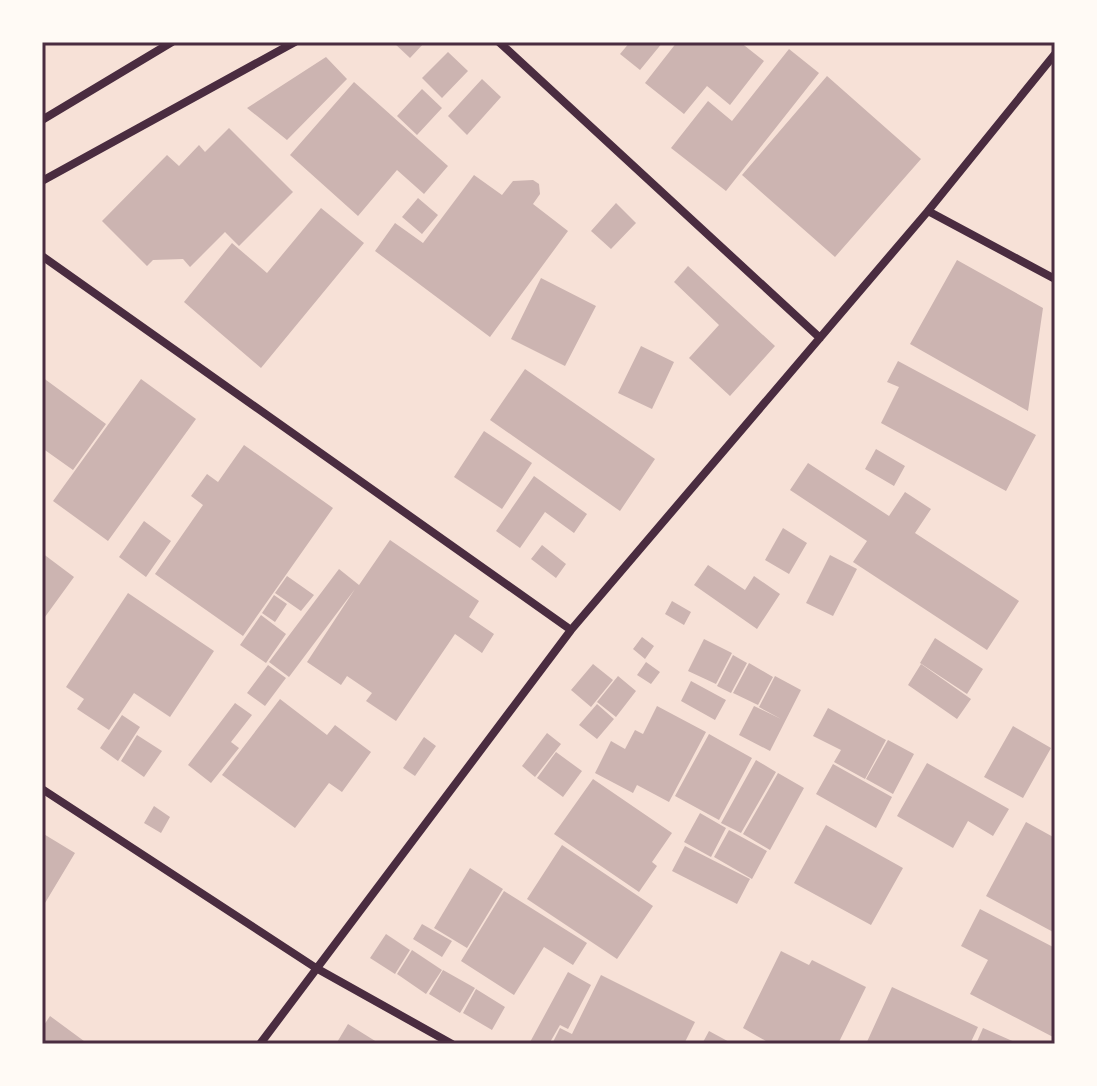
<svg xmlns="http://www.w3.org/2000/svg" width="1097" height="1086" viewBox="0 0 1097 1086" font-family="'Titillium Web',sans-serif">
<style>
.building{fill:#ccb4b1}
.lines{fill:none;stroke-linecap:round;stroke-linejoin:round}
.minor{stroke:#4a2c40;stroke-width:8}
.neatline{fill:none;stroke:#4a2c40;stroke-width:3}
</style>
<rect width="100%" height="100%" fill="#f7e1d7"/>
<!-- building -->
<path class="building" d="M393 42H425L410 58Z
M630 42H663L640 70 620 54Z
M677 42H740L764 61 730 105 707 86 684 114 645 83Z
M789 49 819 73 726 191 671 148 708 101 732 121Z
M448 52 468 71 442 98 422 78Z
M326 57 347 79 287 140 247 108Z
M827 76 921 159 835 257 742 175Z
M482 79 501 97 467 135 448 116Z
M354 82 448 166 424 194 397 170 358 216 290 155Z
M422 89 442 108 417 135 397 116Z
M229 128 293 192 239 246 225 232 190 267 183 259 153 260 147 266 102 221 167 155 179 166 199 145 205 152Z
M474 175 502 195 513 181 533 180 539 184 540 194 533 204 568 231 490 337 375 251 395 223 423 243Z
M418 198 438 215 422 234 402 217Z
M616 203 636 223 611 249 591 231Z
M321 208 364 243 261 368 184 302 232 243 267 273Z
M957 260 1043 308 1028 411 910 344Z
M688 266 775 346 730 396 689 358 719 325 674 282Z
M541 278 596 306 565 366 511 339Z
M641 346 674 362 652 409 618 393Z
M898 361 1036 435 1006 491 881 423 899 387 887 382Z
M525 369 655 459 620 511 490 420Z
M42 377 106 424 73 470 42 448Z
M141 379 196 419 108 541 53 501Z
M484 431 532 463 502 509 454 477Z
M244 445 333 508 243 636 155 574 203 505 191 496 207 474 218 482Z
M876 449 905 466 894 486 865 469Z
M808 463 889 516 905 492 931 509 915 533 1019 601 987 650 853 562 867 541 790 490Z
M534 476 587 514 574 533 545 512 520 548 496 531Z
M144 521 171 541 146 577 119 557Z
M783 528 807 543 789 574 765 560Z
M390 540 479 601 469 617 494 634 482 653 455 634 396 721 366 701 372 693 347 676 341 685 307 662 355 589 289 677 269 662 339 569 359 585Z
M542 545 566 564 556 578 531 559Z
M42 553 74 577 42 621Z
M830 555 857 569 833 616 806 603Z
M708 565 745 590 754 576 780 594 757 629 694 585Z
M287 576 314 595 301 611 275 593Z
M128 593 214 651 170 717 134 693 109 730 77 709 84 699 66 687Z
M274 595 287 604 275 622 262 613Z
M672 601 691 612 684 625 665 614Z
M261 615 286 634 266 663 240 645Z
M642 637 654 646 645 659 633 649Z
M935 638 983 669 967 694 920 663Z
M704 639 732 653 716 684 688 671Z
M733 655 747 663 731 693 717 686Z
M646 662 660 672 651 684 637 675Z
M749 663 773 677 758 705 733 693Z
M593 664 613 680 591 707 571 690Z
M921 664 971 699 957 719 908 685Z
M268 665 286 678 265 706 247 693Z
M618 676 636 691 616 717 597 702Z
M775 676 801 690 770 751 739 735 754 706 781 719 759 707Z
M691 681 726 700 715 720 681 701Z
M280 699 327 735 335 725 371 752 342 792 329 783 295 828 222 775Z
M235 703 252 715 231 742 239 748 211 783 188 765Z
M597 704 614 719 597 739 579 725Z
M657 706 706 732 669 802 637 785 633 793 595 773 611 741 625 749 635 730 643 734Z
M828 708 886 740 865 779 834 762 841 750 813 736Z
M122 715 140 727 118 761 100 748Z
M1013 726 1051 748 1023 798 984 777Z
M547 733 561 744 535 777 522 766Z
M709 734 752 758 719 820 675 796Z
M137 735 162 751 144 777 121 761Z
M424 737 436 746 415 776 403 768Z
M888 740 914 754 893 794 866 779Z
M556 752 582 771 563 797 537 778Z
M756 760 776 772 741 833 721 823Z
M927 763 1009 809 993 836 968 821 953 848 897 816Z
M833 764 892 797 876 828 816 794Z
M778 773 804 788 770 850 743 834Z
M593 779 672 833 652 862 657 866 639 892 554 834Z
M154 806 170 817 161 833 144 823Z
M700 813 726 828 711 857 684 842Z
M1026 822 1055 838V933L986 896Z
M826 825 903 868 871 925 794 883Z
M729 830 767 851 752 879 714 857Z
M42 833 75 853 42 908Z
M562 845 653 906 617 959 527 899Z
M685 846 750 879 737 904 672 871Z
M470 868 503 889 467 948 434 928Z
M504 891 587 943 573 965 544 947 514 995 461 961Z
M980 909 1055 948V1038L970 994 988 960 961 946Z
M422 924 452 941 442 957 413 939Z
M386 934 410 950 395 974 370 958Z
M412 950 442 970 426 994 397 974Z
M781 951 809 965 812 960 866 987 838 1044H771L743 1028Z
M443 970 475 988 460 1013 429 994Z
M568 972 591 985 568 1029 560 1025 549 1044H529Z
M601 975 695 1022 684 1044H552L560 1028 572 1034Z
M892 987 978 1027 970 1044H866Z
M476 989 505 1007 492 1030 463 1013Z
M50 1016 88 1044H42V1028Z
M348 1024 380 1044H336Z
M983 1028 1019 1044H976Z
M709 1031 733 1044H702Z"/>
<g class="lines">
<!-- minor -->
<path class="minor" d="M499 42 820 338
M42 120 172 42
M42 181 295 42
M928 211 1055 279
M42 256 571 630
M42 789 316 968 452 1044
M260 1044 571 630 928 211 1055 54"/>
</g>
<!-- border -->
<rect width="1097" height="1086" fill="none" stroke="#fffaf5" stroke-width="88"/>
<rect x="44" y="44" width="1009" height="998" class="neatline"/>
</svg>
